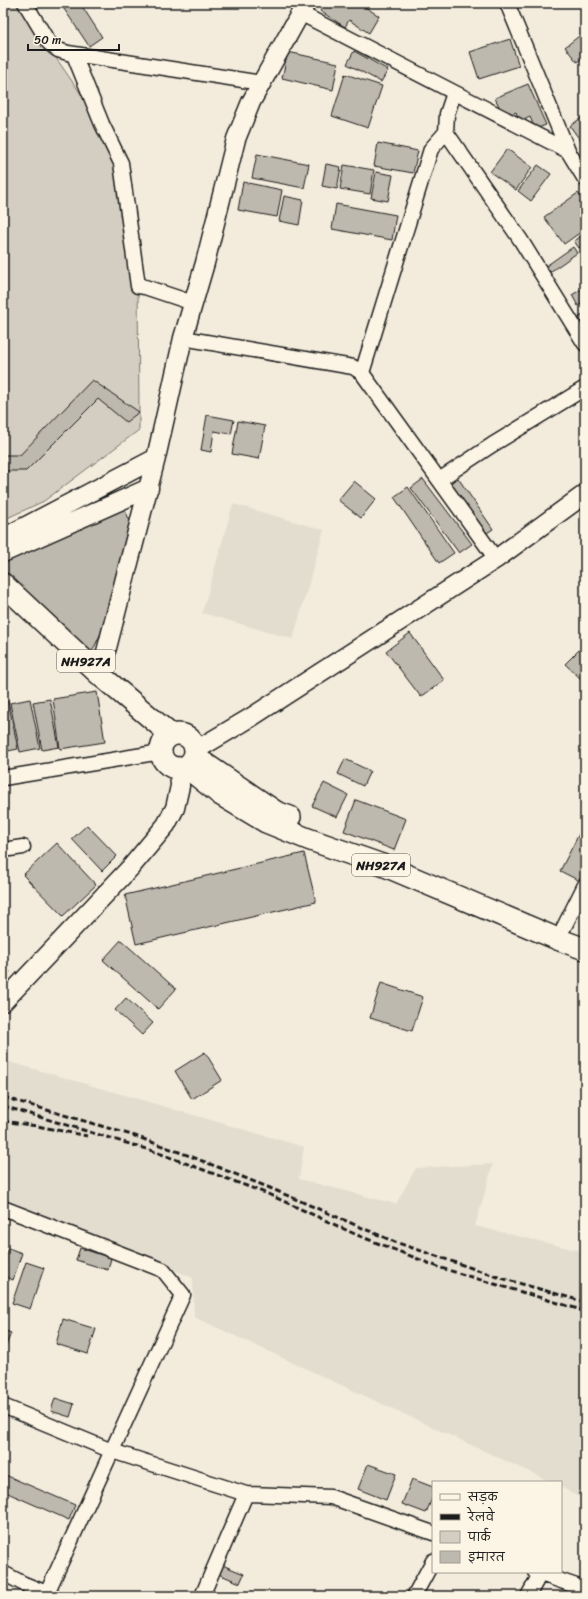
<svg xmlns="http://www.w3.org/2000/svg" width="588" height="1599" viewBox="0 0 588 1599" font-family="Sriracha,'Playpen Sans Deva',sans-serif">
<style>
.built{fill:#e3ddcf}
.green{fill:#d3cec1;stroke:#78756e}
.building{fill:#beb9ae;stroke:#1c1c1c}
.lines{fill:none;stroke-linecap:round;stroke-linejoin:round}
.minor-casing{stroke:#1c1c1c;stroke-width:17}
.major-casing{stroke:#1c1c1c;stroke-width:21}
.highway-casing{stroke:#1c1c1c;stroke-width:24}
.minor{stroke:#fcf5e5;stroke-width:14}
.major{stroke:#fcf5e5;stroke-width:18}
.highway{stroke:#fcf5e5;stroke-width:21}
.rail{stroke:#1c1c1c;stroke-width:3;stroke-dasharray:6 3;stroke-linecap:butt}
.labels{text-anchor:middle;stroke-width:3;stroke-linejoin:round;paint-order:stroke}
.shield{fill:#fcf5e5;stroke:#5f5d58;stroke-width:1}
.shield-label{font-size:13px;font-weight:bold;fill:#1c1c1c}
</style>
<rect width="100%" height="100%" fill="#f3ecdd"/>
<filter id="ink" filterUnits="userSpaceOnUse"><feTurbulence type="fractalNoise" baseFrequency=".025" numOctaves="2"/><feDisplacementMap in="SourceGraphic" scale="8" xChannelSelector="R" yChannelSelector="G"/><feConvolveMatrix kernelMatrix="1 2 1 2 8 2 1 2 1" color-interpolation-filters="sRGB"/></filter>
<g filter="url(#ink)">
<!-- built -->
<path class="built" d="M233 504 324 530 293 639 202 613Z
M3 1060 304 1147 299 1179 396 1204 416 1168 493 1164 475 1226 585 1252V1500L561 1487V1482H551L194 1317 193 1278 3 1198Z"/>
<!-- green -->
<path class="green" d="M3 3H18L110 136 138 286 139 412V430L44 501 3 520Z"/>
<!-- building -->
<path class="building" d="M60 3H80L102 37 89 46Z
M325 3H359L379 16 369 33 349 20 345 27 320 11Z
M583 33 585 35V56L577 62 565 47Z
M510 39 519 66 479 79 470 52Z
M354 51 388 70 381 82 347 64Z
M288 52 338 63 333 90 282 78Z
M345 74 382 86 368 128 332 116Z
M528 84 546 125 535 129 530 117 520 122 516 112 504 117 495 98Z
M585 115V147L570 126Z
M378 143 418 151 413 173 374 166Z
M507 149 532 167 516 190 490 172Z
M257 154 309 164 304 188 252 178Z
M326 164 341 167 337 189 322 186Z
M344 165 374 170 370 194 340 189Z
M538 165 551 174 531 201 518 191Z
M376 172 393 175 388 201 371 198Z
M243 182 282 190 277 217 238 210Z
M578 193 585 203V229L564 244 544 217Z
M284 196 303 200 299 225 279 221Z
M336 204 396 215 392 240 332 229Z
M585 234V243L579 248 574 241Z
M573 247 577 253 550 272 546 266Z
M585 287V301L578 306 572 295Z
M585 313V330L577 319Z
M92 380 139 412 126 422 98 399 26 471H3V455H20Z
M207 415 234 420 231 434 214 431 211 452 201 450Z
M238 421 265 426 259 459 232 454Z
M458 478 493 529 481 537 446 486Z
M423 479 472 544 459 553 411 488Z
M354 481 376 499 361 518 338 500Z
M408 487 454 553 439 563 394 497Z
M124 508 130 521 117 578 101 633 92 652 83 654 4 575 3 566 4 563 12 558Z
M585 533V541L581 535Z
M410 633 444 680 421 697 386 651Z
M583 646 585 648V674L581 679 565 664Z
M97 692 105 742 60 749 53 699Z
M30 699 40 748 20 752 10 703Z
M50 699 59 747 42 750 33 702Z
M8 701 18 749 3 752V702Z
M345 759 370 771 363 786 338 774Z
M324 783 348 795 337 817 312 806Z
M356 800 406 819 394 850 344 831Z
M87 825 117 856 102 871 72 839Z
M582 828 585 829V871L580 881 560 871Z
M57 843 96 885 63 916 23 875Z
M304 853 316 902 136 944 125 895Z
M121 940 176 989 158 1009 103 960Z
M3 965 10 972 3 979Z
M381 983 423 997 412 1031 370 1018Z
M126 998 153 1023 142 1035 115 1010Z
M205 1052 222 1080 192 1099 175 1071Z
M8 1248 22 1253 13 1280 3 1276V1262Z
M80 1248 111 1258 108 1270 76 1260Z
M26 1262 44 1268 30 1309 12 1303Z
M63 1319 96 1329 88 1354 56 1344Z
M3 1330 11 1333 3 1353Z
M55 1398 74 1404 70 1417 51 1411Z
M368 1464 396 1474 386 1500 358 1489Z
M3 1474 75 1505 69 1520 3 1491Z
M412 1479 433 1487V1496L426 1513 402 1504Z
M220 1564 244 1574 240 1583 216 1573Z"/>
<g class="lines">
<!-- minor casing -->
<g class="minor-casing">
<path id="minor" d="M25 3 49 43 58 50 68 53 262 83
M507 3 568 151
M300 13 568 151 585 179
M74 55 102 124 121 163 138 286 145 287 193 303
M454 93 447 114 446 132 520 239 585 344
M183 338 353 367 362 373 496 559
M362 373 431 149 446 132
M439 480 492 445 585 388
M3 778 161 752
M3 850 23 847
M564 927 585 885
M3 1208 163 1270 183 1295 47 1593
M3 1406 112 1451 246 1494
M535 1572 585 1589
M3 1573 24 1584 54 1596
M202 1596 246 1494 331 1497 433 1533
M414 1596 433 1561
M528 1596 540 1574"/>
</g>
<!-- major casing -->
<g class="major-casing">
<path id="major" d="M3 538 156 458
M3 553 149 488
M100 675 156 458 183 338 205 263 236 139 251 102 306 3
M196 750 250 718 496 559 585 494
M3 1002 131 867 166 825 175 808 180 786 179 768"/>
</g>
<!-- highway casing -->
<g class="highway-casing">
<path id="highway" d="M3 584 100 675 171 735
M161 751a17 17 0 1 1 34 0a17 17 0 1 1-34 0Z
M195 757 276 812 290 817
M186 767 221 795 266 822 308 839 385 866 560 940 585 949"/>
</g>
<!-- minor -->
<use href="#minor" class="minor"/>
<!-- major -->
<use href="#major" class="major"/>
<!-- highway -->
<use href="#highway" class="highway"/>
<!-- rail -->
<path class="rail" d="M3 1097 135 1136 190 1156 270 1188 395 1242 501 1278 585 1302
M3 1106 153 1151 268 1194 357 1235 441 1268 585 1311
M3 1121 37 1126 87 1136"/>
</g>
</g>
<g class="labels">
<!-- shield labels -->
<g class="shield">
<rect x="57" y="650" width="58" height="22" rx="3"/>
<rect x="352" y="854" width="58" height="22" rx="3"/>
</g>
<g class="shield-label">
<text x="86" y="666">NH927A</text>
<text x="381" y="870">NH927A</text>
</g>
</g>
<!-- margin -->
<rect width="588" height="1599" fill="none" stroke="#fcf5e5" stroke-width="16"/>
<rect x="8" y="8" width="572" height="1583" fill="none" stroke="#1c1c1c" stroke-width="1.5" filter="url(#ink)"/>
<!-- legend -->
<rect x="432" y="1481" width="130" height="92" fill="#fcf5e5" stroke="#a29e95"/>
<rect x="440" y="1494" width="20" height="6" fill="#fcf5e5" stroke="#a29e95"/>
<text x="468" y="1501" font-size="12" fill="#1c1c1c">सड़क</text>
<rect x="440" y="1514" width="20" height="6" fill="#1c1c1c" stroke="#a29e95"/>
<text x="468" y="1521" font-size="12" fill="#1c1c1c">रेलवे</text>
<rect x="440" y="1531" width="20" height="12" fill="#d3cec1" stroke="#a29e95"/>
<text x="468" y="1541" font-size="12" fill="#1c1c1c">पार्क</text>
<rect x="440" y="1551" width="20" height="12" fill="#beb9ae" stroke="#a29e95"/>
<text x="468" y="1561" font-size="12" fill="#1c1c1c">इमारत</text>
<!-- scale -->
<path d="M28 44v6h91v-6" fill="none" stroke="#1c1c1c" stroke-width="2"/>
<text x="34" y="44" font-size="12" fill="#1c1c1c" stroke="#fcf5e5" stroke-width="3" paint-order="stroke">50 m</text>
</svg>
